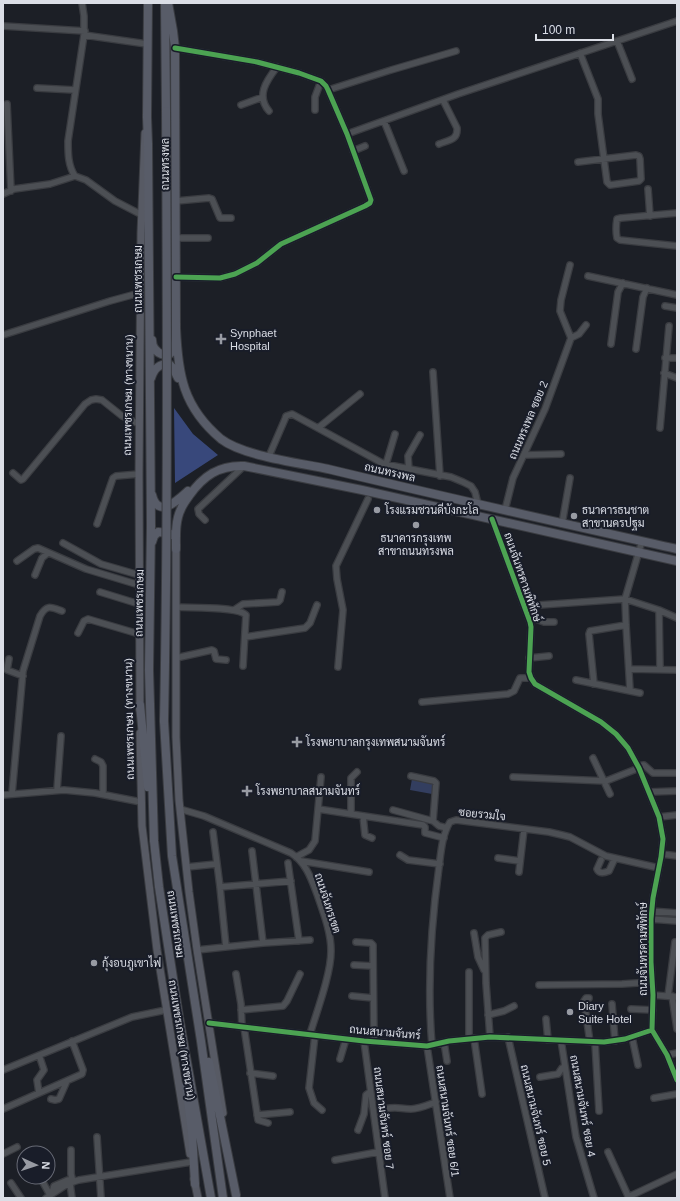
<svg xmlns="http://www.w3.org/2000/svg" width="680" height="1201" viewBox="0 0 680 1201" font-family="Helvetica,Sarabun,sans-serif">
<style>
.green{fill:#333e5f}
.water{fill:#38487b}
.lines{fill:none;stroke-linecap:round;stroke-linejoin:round}
.minor-casing{stroke:#3a3c41;stroke-width:8}
.major-casing{stroke:#3a3c41;stroke-width:9}
.highway-casing{stroke:#3a3c41;stroke-width:10}
.minor{stroke:#4c4f54;stroke-width:5.5}
.major{stroke:#575a64;stroke-width:7}
.highway{stroke:#585c68;stroke-width:8}
.highway-bridge-casing{stroke:#3a3c41;stroke-width:10;stroke-linecap:butt}
.highway-bridge{stroke:#585c68;stroke-width:8}
.cycleway-casing{stroke:#191d29;stroke-width:8}
.cycleway{stroke:#4ca352;stroke-width:5}
.poi-dot{fill:#989ba3;stroke:#191d29;stroke-width:1.5}
.labels{text-anchor:middle;stroke-width:4;stroke-linejoin:round;paint-order:stroke}
.street-label{font-size:11px;fill:#dbdee6;stroke:#191d29}
.poi-label{font-size:11px;fill:#dbdee6;stroke:#191d29;text-anchor:start}
</style>
<rect width="100%" height="100%" fill="#1c1f26"/>
<!-- green -->
<path class="green" d="M412 779 434 784 432 794 410 790Z"/>
<!-- water -->
<path class="water" d="M174 408 193 434 218 455 175 483Z"/>
<g class="lines">
<!-- minor casing -->
<g class="minor-casing">
<path id="minor" d="M3 26 85 31
M84 35 147 44
M617 41 632 79
M175 48 257 62 299 73 321 81 326 86 328 90 347 134 371 200 370 203 365 206 281 244 257 263 235 274 220 278 176 277
M37 88 75 90
M328 90 391 70 456 51
M7 104 11 191
M241 105 263 97
M315 110V97L321 81
M269 111C256 96 266 81 277 67
M384 121 404 171
M347 134 458 94 677 21
M439 144C449 140 458 140 457 128L443 100
M353 151 365 146
M578 162 636 155 639 156 640 159 641 179 639 181 610 185 607 182 598 114V99L580 53
M75 176C68 166 68 153 68 141L84 35V16L82 3
M648 189 650 216
M3 194 14 189 50 184 75 176 86 180 115 201 142 215
M176 201 209 198 212 199 220 218H231
M677 213 621 218 617 219C616 225 616 233 617 238L620 240 677 246
M176 238H208
M570 265 561 300 560 311 571 338 579 334 586 325
M588 276 677 295
M665 306 677 308
M3 335 110 301 132 295 140 294
M611 344 618 292 623 283
M636 349 643 297 647 288
M665 358H677
M433 372 440 476
M664 373 677 378
M318 428 360 394
M660 428 669 326
M524 455 561 454
M269 456 285 419 286 416 292 414 384 464 451 477 463 482 471 486 475 492 478 504
M386 464 395 434
M409 470 408 456 420 435
M13 473 21 480 23 479 85 404 91 400 96 399 102 400 122 416 139 424
M505 510 513 478 545 409 571 338
M492 519 530 622 531 627 529 672 531 678 535 684 601 722 616 734 628 748 639 768 659 817 663 839 661 857 653 898 651 919V962L653 995 652 1030 667 1055 677 1080
M205 520 199 514 198 509 244 466
M97 524 113 478 116 476 139 474
M562 524 570 478
M63 543 101 564 139 575
M17 561 34 549 38 548 86 569 139 585
M35 575 42 558 48 553
M100 592 139 604
M525 606 625 599 659 610 677 618
M176 607C190 608 238 606 246 615L243 666
M234 610 243 604 278 602 280 600 282 592
M659 610 660 669
M528 616 544 622H554
M78 633 84 621 88 619 139 634
M245 637 305 628 310 623 317 605
M176 658 212 650 214 651 216 659 226 660
M529 658 549 656
M9 659 7 670 23 676
M338 667 343 610 337 579 336 566 368 499
M629 669 677 670
M576 680 640 693
M594 684 589 634 590 631 626 625
M630 690 626 625 625 599 642 541
M422 702 508 694 514 691 520 678H531
M593 758 610 794
M95 759 101 762 103 766V794
M637 766 644 765 653 773H677
M411 776 434 781 436 783 433 821
M513 777 606 781 639 768
M57 790 61 736
M649 792 677 791
M12 794 23 671 40 616C47 604 51 607 62 611
M3 795 64 790 95 793 141 802
M180 809 204 816 291 853C306 863 311 878 317 894 323 912 331 931 331 951 331 974 317 1011 310 1034
M318 809 423 825 425 827V833L444 838
M393 810 433 821 439 826 447 828
M351 814V778L357 772
M363 816 365 835 372 838
M659 817 677 815
M213 832 220 887
M252 851 263 943
M662 854 677 856
M400 855 408 860 440 864
M296 857 309 850 315 841 321 777
M498 858 520 861
M601 860 597 869C599 874 604 873 609 871L615 858
M301 861 369 872
M288 863 299 941
M187 867 216 864
M519 872 524 829
M651 911 677 913
M651 919 677 921
M474 933 478 957 484 970
M356 942 371 943 373 945V948L374 1041
M226 947 220 887 291 881
M197 950 263 943 310 940
M354 965 373 966
M469 972V1038
M236 974 241 1004 242 1027
M539 985 622 984 652 982
M653 995 677 997
M352 996 373 998
M668 996 675 942
M672 996 677 1029
M589 998H586L584 1001 590 1042
M612 1004 615 1041
M631 1009 653 1010
M241 1010 283 1006 287 1001 300 974
M488 1015 504 1011 514 1006
M546 1019 548 1040
M209 1023 364 1041 427 1046 449 1041 490 1037 604 1042 625 1039 652 1030
M244 1027 258 1120 268 1123
M315 1035 309 1088 314 1103 322 1110
M490 1037 486 983 485 938 488 935 501 932
M508 1037 545 1198
M632 1037 638 1065
M474 1038 482 1094
M561 1040 576 1137 594 1198
M364 1041 385 1198
M444 1042 447 1061
M595 1042 599 1111
M432 1045C427 986 431 925 439 867 441 852 442 835 450 822L456 820 549 832 562 835 570 837 606 856 659 868
M427 1046 450 1198
M667 1055 677 1053
M340 1059 346 1039
M3 1070 132 1017 166 1010
M250 1073 273 1076
M540 1077 558 1074 562 1068 565 1067
M39 1093 37 1080 44 1070 39 1055
M654 1098 677 1094
M51 1099 55 1100 59 1099 67 1081
M3 1109 82 1074 83 1070 72 1041
M385 1109C397 1106 400 1109 411 1109 419 1109 428 1105 436 1102
M257 1115 290 1112
M358 1130 364 1114 366 1095 370 1092
M97 1137 101 1198
M71 1150V1174L73 1182
M608 1152 629 1198
M3 1154 17 1147
M335 1160 378 1152
M40 1177 50 1195
M11 1183 21 1198
M52 1193 54 1186 68 1180 70 1183 72 1198
M628 1197 677 1174
M46 1198 69 1183 79 1180 191 1162"/>
</g>
<!-- major casing -->
<g class="major-casing">
<path id="major" d="M176 549V737L179 800 189 892 197 950 223 1113
M140 710 139 474 141 233 145 133
M140 733 142 826 157 950 190 1154
M194 1179 198 1198"/>
</g>
<!-- highway casing -->
<g class="highway-casing">
<path id="highway" d="M148 3 147 117 148 144 151 525 149 670 154 841 159 887 179 1017 211 1198
M165 4 166 111
M176 328C178 375 183 407 221 439 243 456 300 463 328 469 444 497 561 523 677 549
M152 340C152 343 153 347 155 349 159 355 169 358 173 350 176 345 176 335 176 328L175 48 173 31 168 3
M151 378C154 368 159 364 169 364L173 368 178 378
M152 495C158 519 177 501 188 491
M152 542 154 536 158 532 169 533 171 535
M176 549C176 536 175 521 181 509 183 504 186 500 189 496 203 476 219 465 244 466L362 490 677 561
M140 705 148 787
M164 721 172 856 201 1041 223 1198
M209 1062 236 1195
M186 1085 192 1133 195 1184"/>
</g>
<!-- minor -->
<use href="#minor" class="minor"/>
<!-- major -->
<use href="#major" class="major"/>
<!-- highway -->
<use href="#highway" class="highway"/>
<!-- highway-bridge casing -->
<g class="highway-bridge-casing">
<path id="highway-bridge" d="M164 721C168 518 167 315 166 111"/>
</g>
<!-- highway-bridge -->
<use href="#highway-bridge" class="highway-bridge"/>
<!-- cycleway casing -->
<g class="cycleway-casing">
<path id="cycleway" d="M175 48 257 62 299 73 321 81 326 86 328 90 347 134 371 200 370 203 365 206 281 244 257 263 235 274 220 278 176 277
M492 519 530 622 531 627 529 672 531 678 535 684 601 722 616 734 628 748 639 768 659 817 663 839 661 857 653 898 651 919V962L653 995 652 1030 667 1055 677 1080
M209 1023 364 1041 427 1046 449 1041 490 1037 604 1042 625 1039 652 1030"/>
</g>
<!-- cycleway -->
<use href="#cycleway" class="cycleway"/>
</g>
<!-- markers -->
<g class="poi-dot">
<path d="M219 333h4v4h4v4h-4v4h-4v-4h-4v-4h4z"/>
<circle cx="377" cy="510" r="4"/>
<circle cx="574" cy="516" r="4"/>
<circle cx="416" cy="525" r="4"/>
<path d="M295 736h4v4h4v4h-4v4h-4v-4h-4v-4h4z"/>
<path d="M245 785h4v4h4v4h-4v4h-4v-4h-4v-4h4z"/>
<circle cx="94" cy="963" r="4"/>
<circle cx="570" cy="1012" r="4"/>
</g>
<g class="labels">
<!-- street labels -->
<g class="street-label">
<text transform="translate(165 164) rotate(-90)" y="4">ถนนทรงพล</text>
<text transform="translate(138 279) rotate(-90)" y="4">ถนนเพชรเกษม</text>
<text transform="translate(128 395) rotate(-89)" y="4">ถนนเพชรเกษม (ทางขนาน)</text>
<text transform="translate(528 420) rotate(-67)" y="4">ถนนทรงพล ซอย 2</text>
<text transform="translate(390 472) rotate(13)" y="4">ถนนทรงพล</text>
<text transform="translate(523 577) rotate(71)" y="4">ถนนจันทรคามพิทักษ์</text>
<text transform="translate(139 603) rotate(-89)" y="4">ถนนเพชรเกษม</text>
<text transform="translate(129 719) rotate(-91)" y="4">ถนนเพชรเกษม (ทางขนาน)</text>
<text transform="translate(482 814) rotate(6)" y="4">ซอยรวมใจ</text>
<text transform="translate(328 903) rotate(72)" y="4">ถนนจันทรเขต</text>
<text transform="translate(176 924) rotate(82)" y="4">ถนนเพชรเกษม</text>
<text transform="translate(643 949) rotate(-90)" y="4">ถนนจันทรคามพิทักษ์</text>
<text transform="translate(385 1032) rotate(5)" y="4">ถนนสนามจันทร์</text>
<text transform="translate(182 1040) rotate(81)" y="4">ถนนเพชรเกษม (ทางขนาน)</text>
<text transform="translate(583 1106) rotate(80)" y="4">ถนนสนามจันทร์ ซอย 4</text>
<text transform="translate(536 1115) rotate(77)" y="4">ถนนสนามจันทร์ ซอย 5</text>
<text transform="translate(384 1118) rotate(83)" y="4">ถนนสนามจันทร์ ซอย 7</text>
<text transform="translate(448 1121) rotate(82)" y="4">ถนนสนามจันทร์ ซอย 6/1</text>
</g>
<!-- poi labels -->
<g class="poi-label">
<text x="230" y="337">Synphaet<tspan x="230" dy="13">Hospital</tspan></text>
<text x="385" y="514">โรงแรมชวนดีบังกะโล</text>
<text x="582" y="514">ธนาคารธนชาต<tspan x="582" dy="13">สาขานครปฐม</tspan></text>
<text x="416" y="542" text-anchor="middle">ธนาคารกรุงเทพ<tspan x="416" dy="13">สาขาถนนทรงพล</tspan></text>
<text x="306" y="746">โรงพยาบาลกรุงเทพสนามจันทร์</text>
<text x="256" y="795">โรงพยาบาลสนามจันทร์</text>
<text x="102" y="967">กุ้งอบภูเขาไฟ</text>
<text x="578" y="1010">Diary<tspan x="578" dy="13">Suite Hotel</tspan></text>
</g>
</g>
<!-- border -->
<rect width="680" height="1201" fill="none" stroke="#dbdee6" stroke-width="8"/>
<!-- north arrow -->
<g transform="translate(36 1165) rotate(93)"><circle r="19" fill="#191d29" stroke="#676a75"/>
<path d="M0-3L7 15L0 10L-7 15Z" fill="#989ba3"/>
<text y="-6" font-size="11" font-weight="bold" text-anchor="middle" fill="#dbdee6">N</text>
</g>
<!-- scale -->
<path d="M536 34v6h77v-6" fill="none" stroke="#dbdee6" stroke-width="2"/>
<text x="542" y="34" font-size="12" fill="#dbdee6" stroke="#191d29" stroke-width="3" paint-order="stroke">100 m</text>
</svg>
